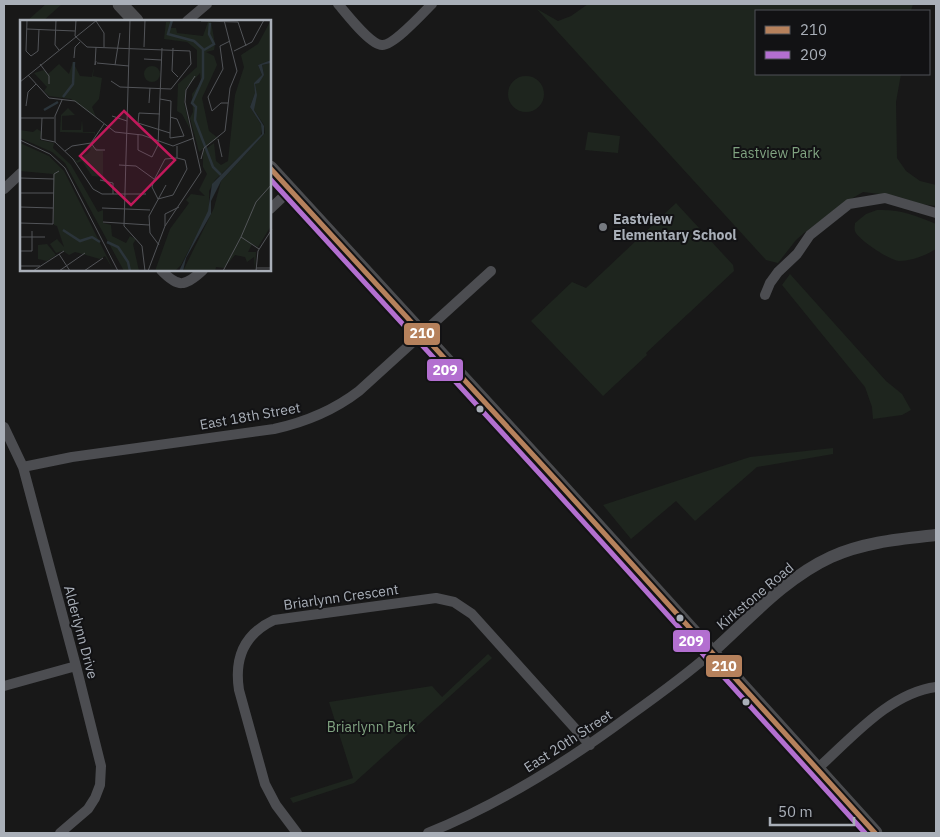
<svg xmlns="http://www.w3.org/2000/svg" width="940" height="837" viewBox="0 0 940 837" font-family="'IBM Plex Sans',sans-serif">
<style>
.green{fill:#1e251e}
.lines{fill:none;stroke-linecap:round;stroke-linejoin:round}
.minor{stroke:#4c4d51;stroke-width:10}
.tertiary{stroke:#4c4d51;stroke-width:12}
.secondary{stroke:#4b4c4f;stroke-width:15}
.bus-1-casing{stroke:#121214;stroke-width:9}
.bus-2-casing{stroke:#121214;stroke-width:9}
.bus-1{stroke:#b6815c;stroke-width:5}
.bus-2{stroke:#b36fd0;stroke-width:5}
.poi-dot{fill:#767a80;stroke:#121214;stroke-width:2}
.bus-dot{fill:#a9afb8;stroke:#121214;stroke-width:2}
.labels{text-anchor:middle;stroke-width:4;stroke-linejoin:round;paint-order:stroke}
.park-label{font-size:14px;fill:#80a381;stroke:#121214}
.poi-label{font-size:14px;font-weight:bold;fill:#a9afb8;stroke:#121214;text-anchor:start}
.street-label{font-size:14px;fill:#a9afb8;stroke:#121214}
.inset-river{fill:none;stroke:#2b343a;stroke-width:2.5}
.inset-road{fill:none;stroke:#525458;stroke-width:1}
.view{fill:#c2185b;fill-opacity:0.15;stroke:#c2185b;stroke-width:2.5}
.inset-edge{fill:none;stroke:#a9afb8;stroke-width:2.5}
.line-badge{stroke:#121214;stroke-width:2}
.badge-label{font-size:14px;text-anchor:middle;font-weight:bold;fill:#fff}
</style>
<rect width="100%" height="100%" fill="#181818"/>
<!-- green -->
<path class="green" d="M46 4H62L43 21H27Z
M588 4H913L911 11H756V74H901L896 102 897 158 906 171 920 181 936 185V206L921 204 896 196 863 192 846 202 804 233 796 240 778 263 766 260 537 9 558 21 571 16Z
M508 94a18 18 0 1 1 36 0a18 18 0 1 1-36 0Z
M588 132 620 136 618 153 585 150Z
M676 203 733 265 734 271 646 353 647 355 603 396 531 321 572 282 586 288Z
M877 210C900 209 915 215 936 224V249C926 255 912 261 899 261 891 261 857 239 855 231 854 228 855 226 855 223L866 214Z
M790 274 886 381 902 394 911 410 902 415 873 419 872 407 865 387 782 285Z
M833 448V454L757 467 695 521 676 501 631 539 603 505 750 457Z
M488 654 492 658 354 783 293 803 290 798 353 778 329 702 432 686 442 697Z"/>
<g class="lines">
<!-- minor -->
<path class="minor" d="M338 4C346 13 370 45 382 45 393 46 424 12 432 4
M187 21 207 4
M4 189 21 173
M270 209 290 190
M161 270C178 288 185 287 203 270
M765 295 770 283 778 272 797 254 810 235 849 204 885 198 936 213
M4 427 23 467 76 666 101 766 100 785 95 798 88 809 60 833
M23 467 72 457 274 429C306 422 333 411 359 391L491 271
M4 686 76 666
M817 769C851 739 889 693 936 687
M297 833 276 805 265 784 239 690C234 658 244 634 274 620L436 598 454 602 472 614 590 745
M428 833C500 804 567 762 629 716 657 696 685 676 711 653"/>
<!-- tertiary -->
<path class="tertiary" d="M711 653C748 620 785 578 831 557 864 542 901 539 936 535"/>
<!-- secondary -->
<path class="secondary" d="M120 4 136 21
M270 168 556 480 875 833"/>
<!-- bus-1 casing -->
<g class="bus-1-casing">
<path id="bus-1" d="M270 168 556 480 875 833"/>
</g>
<!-- bus-2 casing -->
<g class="bus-2-casing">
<path id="bus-2" d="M270 179 550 485 865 833"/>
</g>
<!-- bus-1 -->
<use href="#bus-1" class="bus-1"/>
<!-- bus-2 -->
<use href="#bus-2" class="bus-2"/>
</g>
<!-- markers -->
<circle class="poi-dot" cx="603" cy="227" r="5"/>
<g class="bus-dot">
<circle cx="480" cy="409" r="4.5"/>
<circle cx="680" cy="618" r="4.5"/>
<circle cx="746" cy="702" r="4.5"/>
</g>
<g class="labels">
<!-- park labels -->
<g class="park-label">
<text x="776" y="158">Eastview Park</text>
<text x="371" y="732">Briarlynn Park</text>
</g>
<!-- poi labels -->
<g class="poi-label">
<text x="613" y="224">Eastview<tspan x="613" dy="16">Elementary School</tspan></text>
</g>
<!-- street labels -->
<g class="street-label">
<text transform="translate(250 416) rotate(-10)" y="5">East 18th Street</text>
<text transform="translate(755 596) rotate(-40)" y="5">Kirkstone Road</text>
<text transform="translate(341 597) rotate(-8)" y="5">Briarlynn Crescent</text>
<text transform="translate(81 632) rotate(75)" y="5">Alderlynn Drive</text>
<text transform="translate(568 741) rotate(-33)" y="5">East 20th Street</text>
</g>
</g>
<!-- overview -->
<g transform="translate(20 20)">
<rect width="251" height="251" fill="#181818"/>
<path d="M251 0V40L238 45 242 55 234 63 235 73 230 87 242 106 241 116 195 160 189 171V191L161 245 155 251H135L150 209 169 183 166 180 171 174 185 176 179 170 187 154 183 147V131L194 123 196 141 201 145 208 141 215 75 224 47 221 35 238 24ZM146 2H152L150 8H156L157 13 183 16 188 2H191L195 24 194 30 186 32 194 36 197 45 182 78 189 111 198 118 179 132 170 98 173 92 172 74 181 62 180 53 166 68 164 82 170 109 162 94 157 91 158 64 177 47V30L167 22 144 19ZM53 42 60 56 72 57 74 45 73 56 82 58 79 79 72 87 76 97 51 79 29 76 24 71 27 67 14 53 24 50 28 54 39 44 49 54ZM251 43V206L238 227 232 224 228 232H236L235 251 234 237 227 242 225 237 215 235 204 248 196 247 195 251H163L194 188 201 161 245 113 244 105 234 90 235 64 244 55 242 45ZM124 54a8 8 0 1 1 16 0a8 8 0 1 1-16 0ZM48 88 55 95 42 96V110H61L62 100 63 112H75V116L74 113 40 112 41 95ZM17 109 22 112 20 120 34 123 33 128 51 145 78 192 83 190V203L91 205 92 216 106 223 110 216 116 219 113 224 119 251H104L45 143 32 132 0 118V110L13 112ZM0 123 29 136 44 151 94 251 85 236 80 239 55 232 49 235 43 231 36 233 30 224 37 219 44 227 37 206 34 205 33 154 0 151ZM68 124 83 131V157L72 156 62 141 57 143 54 139 57 141 68 133 71 129 67 127ZM27 224 36 235 27 241 18 239V225Z" fill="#1e251e"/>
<path d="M251 40V43L242 45 244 55 239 63 235 64 237 75 234 90 244 106V114L201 161 191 181V194L166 238 163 251H159L188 191 192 164 242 114 241 104 230 87 235 73 234 63 242 55 238 45Z" fill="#2b343a"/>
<path class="inset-river" d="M152 0 148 14 174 21 183 29V58L172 83 176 87 175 100 193 147 201 155M184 30 194 24 189 14 190 3M43 77 53 64 54 42M24 90 38 82M43 210 60 221 72 217 80 222M87 222 98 227 108 242 110 251"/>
<path class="inset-road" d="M7 0 6 31 11 36 18 31 19 9M36 0 35 25 39 30M56 0 55 16 67 27 170 31 171 44 151 69 100 67 91 61M110 0 104 206 122 226 125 251M76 1 84 13V27M181 1 218 2 226 26M7 9 55 11M124 27 125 0M153 28 152 51 158 57M214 31 232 22 244 0M54 38 55 27 60 22M124 39 141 40M76 41 75 45 76 27M77 43 109 46M20 44 29 56V64M95 45 100 13M8 55 29 78 55 81 95 112 122 115 153 126 174 118M0 62 77 0M140 79 151 81 150 116V118L164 116 157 99 150 97M42 80 35 96V122L53 139 73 169 82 174H126M129 83 130 68M208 83H201L192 91 188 77 203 49 200 26 210 21M6 86 8 72 16 64M140 94 119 93 118 103 150 113M92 96 107 101M0 98H34M22 98 21 119 35 122M118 114V130L132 137 138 125 142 28M198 119 202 137M0 120 30 134 45 148 98 251M71 123 76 130H85M45 131 52 126 71 123 84 104M181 139 184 128 205 111 210 68 217 51 204 0M99 145 116 146 134 159M0 158 34 159M80 160 93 163V174M0 173H34M138 179 132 167 134 160 145 139 157 138V126M138 179 153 175 167 149 165 140 157 138M0 187 33 188M82 188 130 190M83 202 129 205M0 203 33 204 34 154 39 151M145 206V194L159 187M0 217H25M221 217 236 182 252 164M221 217 239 229M139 225 130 213 129 196 146 165M0 231H12V211M39 234 50 251M0 246H20M236 248H252M13 251 44 231M39 251 65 233M64 251 83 238M128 251 145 206 181 152 165 82 166 70 175 56M203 251 221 217M236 251 238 231 252 209"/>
<path class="view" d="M104 91 155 140 111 185 60 136Z"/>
<rect width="251" height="251" class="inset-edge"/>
</g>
<g class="line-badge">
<rect x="403" y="322" width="38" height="24" rx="5" fill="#b6815c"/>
<rect x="426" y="358" width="38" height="24" rx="5" fill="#b36fd0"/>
<rect x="672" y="629" width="39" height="24" rx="5" fill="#b36fd0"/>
<rect x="705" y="654" width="38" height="24" rx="5" fill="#b6815c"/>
</g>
<g class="badge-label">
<text x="422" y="338">210</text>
<text x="445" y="375">209</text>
<text x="691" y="646">209</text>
<text x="724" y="671">210</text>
</g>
<!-- border -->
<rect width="940" height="837" fill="none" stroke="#a9afb8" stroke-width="10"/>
<!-- legend -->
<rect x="755" y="10" width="175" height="65" fill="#121214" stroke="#4e5156"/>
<rect x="765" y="26" width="25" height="8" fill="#b6815c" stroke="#4e5156"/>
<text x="800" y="35" font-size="15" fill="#a9afb8">210</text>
<rect x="765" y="51" width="25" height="8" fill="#b36fd0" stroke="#4e5156"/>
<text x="800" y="60" font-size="15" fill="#a9afb8">209</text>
<!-- scale -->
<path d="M770 817v8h84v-8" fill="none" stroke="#a9afb8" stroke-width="2.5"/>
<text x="778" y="817" font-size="15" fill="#a9afb8" stroke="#121214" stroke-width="4" paint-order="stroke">50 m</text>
</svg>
